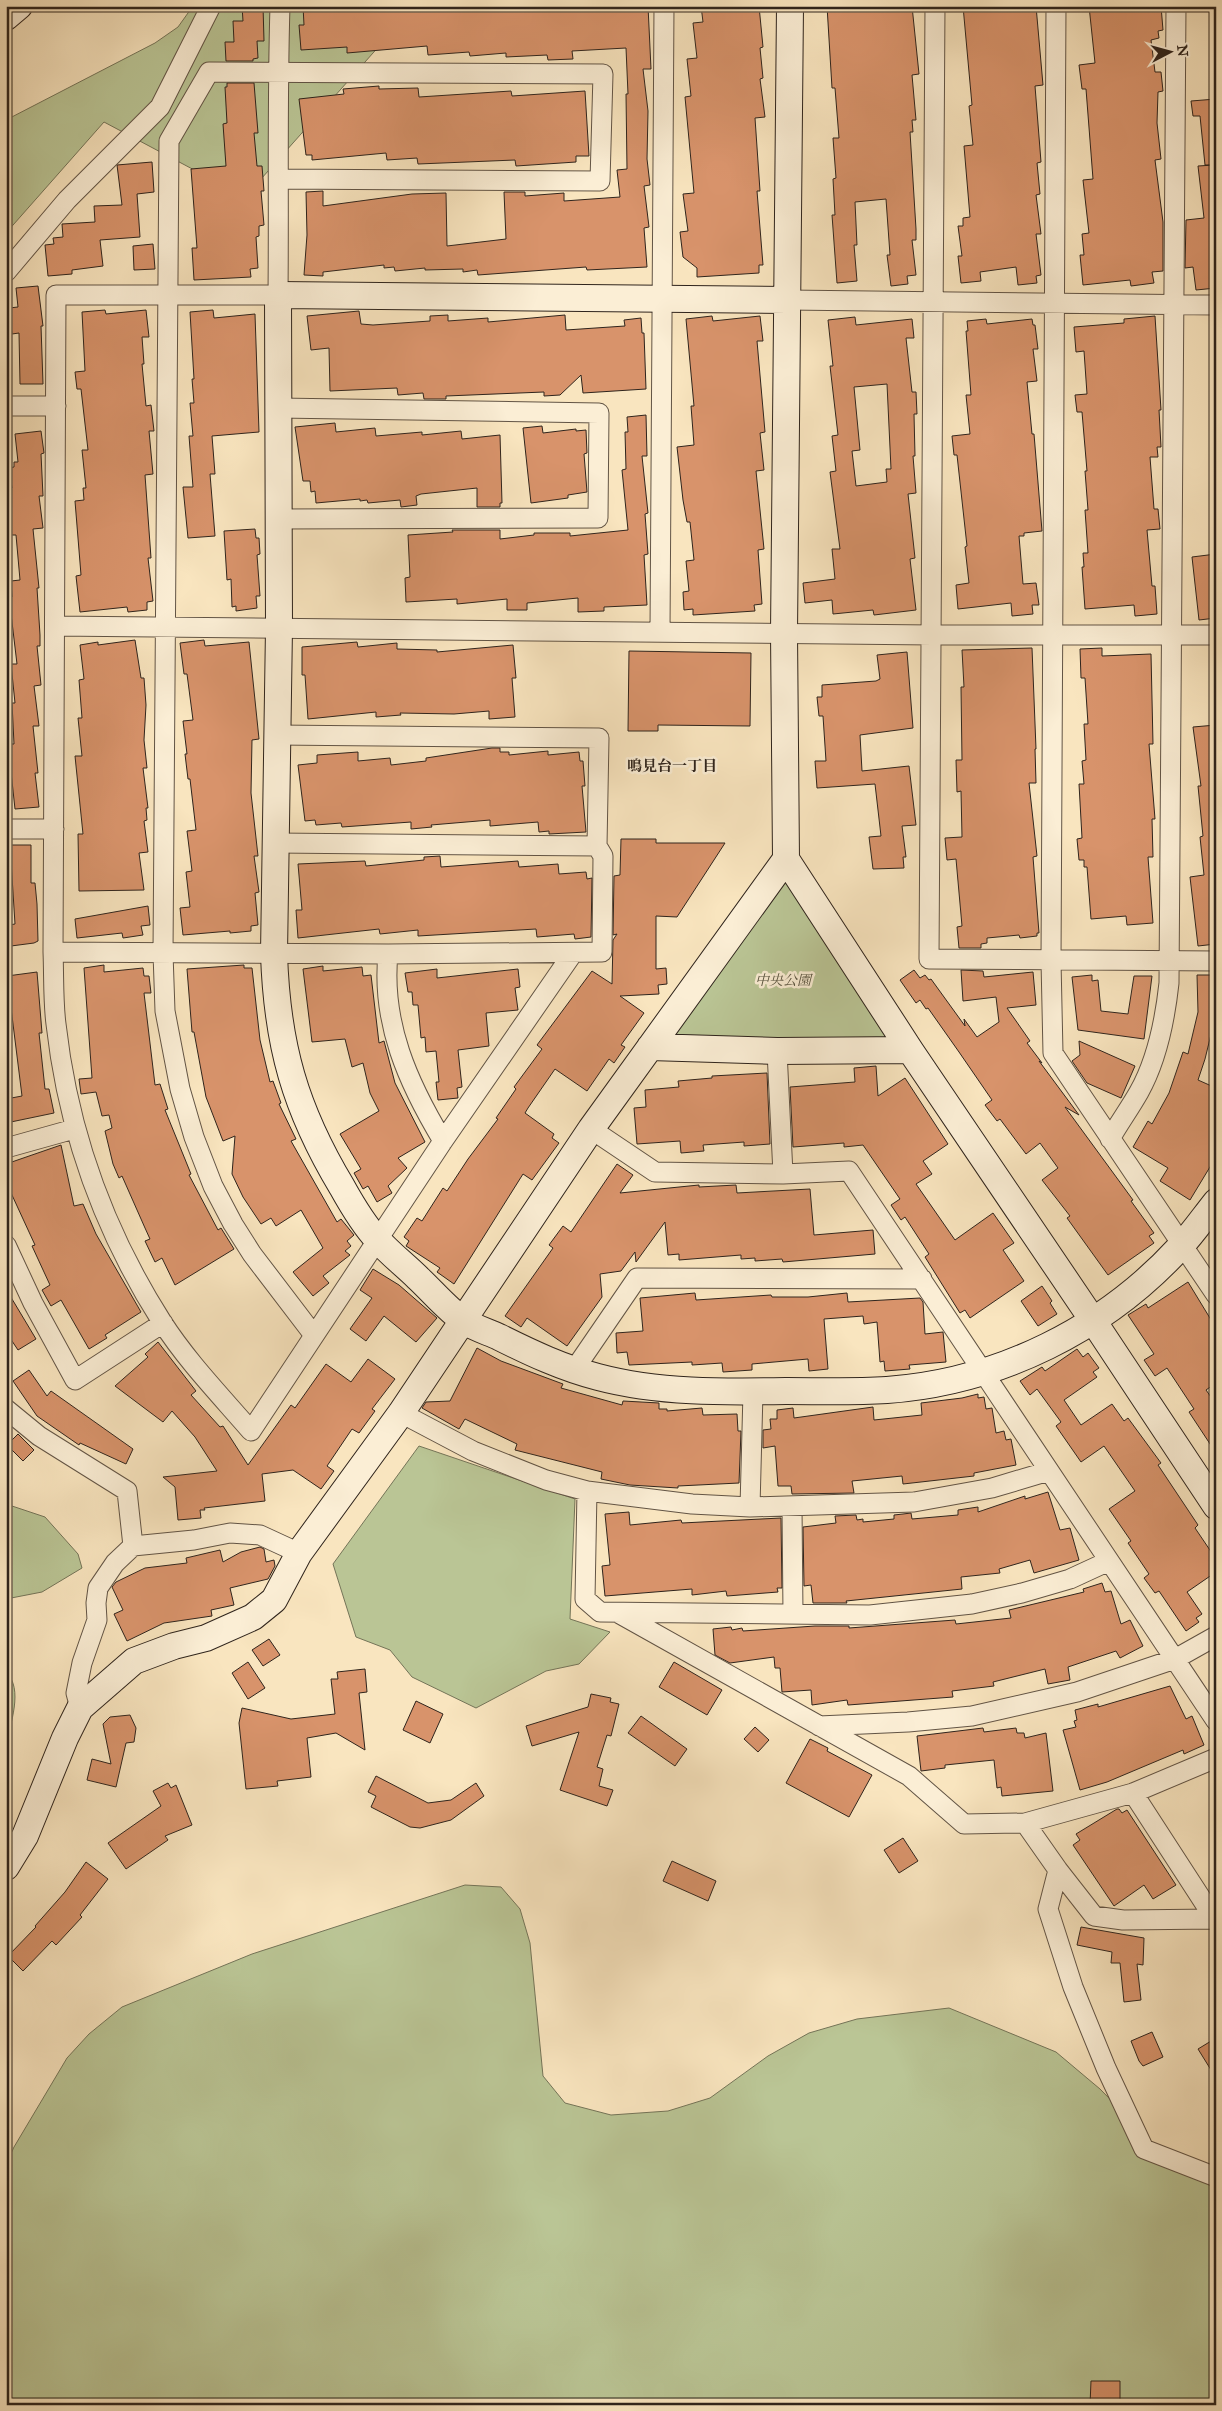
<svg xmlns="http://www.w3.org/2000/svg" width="1222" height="2411" viewBox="0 0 1222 2411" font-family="'IM FELL Great Primer','Noto Serif JP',serif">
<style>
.green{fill:#bac595;stroke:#747458}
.building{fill:#d8936b;stroke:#2f241c;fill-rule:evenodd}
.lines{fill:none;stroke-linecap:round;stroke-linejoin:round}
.street-casing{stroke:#625445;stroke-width:21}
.secondary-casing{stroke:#2f241c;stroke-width:28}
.street{stroke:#fbeed5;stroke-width:19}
.secondary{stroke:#fbeed5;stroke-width:26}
.labels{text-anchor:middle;stroke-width:5;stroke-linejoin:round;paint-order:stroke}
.park-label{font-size:14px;font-style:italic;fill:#595440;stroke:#fbeed5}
.neighbourhood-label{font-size:15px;font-weight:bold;fill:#2f241c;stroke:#fbeed5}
</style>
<rect width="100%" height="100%" fill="#f9e5bf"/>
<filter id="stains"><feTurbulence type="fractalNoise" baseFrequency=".004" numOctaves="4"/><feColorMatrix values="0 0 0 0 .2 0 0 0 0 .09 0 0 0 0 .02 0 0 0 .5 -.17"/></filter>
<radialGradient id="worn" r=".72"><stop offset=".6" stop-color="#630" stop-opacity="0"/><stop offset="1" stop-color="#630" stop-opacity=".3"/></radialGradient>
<!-- green -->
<path class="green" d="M193 6H399L389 35 245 197 104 122 6 233V120L155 43 178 27Z
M786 859 910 1050 650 1047Z
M419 1446 575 1499 570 1619 610 1632 579 1664 546 1671 476 1708 412 1677 390 1650 356 1637 333 1564Z
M6 1504 45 1517 78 1554 82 1568 42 1592 6 1599Z
M6 1672C24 1689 10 1724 6 1745Z
M465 1885 501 1887 520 1909 530 1943 543 2076 565 2103 611 2115 668 2111 710 2098 768 2056 809 2033 857 2019 949 2008 1056 2052 1100 2089 1158 2148 1216 2187V2405H6V2164L14 2147 67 2058 89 2034 122 2007 252 1954Z"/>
<!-- building -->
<path class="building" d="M242 6H263L264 41H257L258 58 253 59V61H226L225 42H234L233 21H243Z
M303 6H648L651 69H643L648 111 647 159 650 185 644 186 649 227 644 228 647 267 587 270 586 267 478 275 477 270 463 272V269L425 270V268L395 271 394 267 384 268V265L323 272V276L304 275 307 235 306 192 323 191V206L412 194 446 193 447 246 506 239 504 192H525V196L564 193V201L620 197 617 170 627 169 626 94H628L626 48 572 51 573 59 548 60 547 55 506 57V53L470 56 469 52 428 55 427 46 347 53V47L301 50 299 25H304Z
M701 6H759L763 47 760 48 763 78 760 79 765 117 755 118 760 191H757L763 265H759V273L697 277V268L683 257 680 232 688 231 683 194 694 193 685 97 691 96 687 59 697 58 693 23 703 22Z
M827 6H912L919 74 912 75 916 120H912L913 132H910L916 229V240H912L916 275 907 276 908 284 891 286 887 255H890L886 199 855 202 857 245H854L857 281 837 283 832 215H835L833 179 836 178 833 138H839L835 88H832Z
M963 6H1036L1043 85 1035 86 1041 162 1037 163 1040 194 1036 195 1041 234H1036L1041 275 1036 276 1037 283 1018 285 1016 267 980 272 981 281 961 283 958 256H962L958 226H963V218L970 217 964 146 973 145 969 106 972 105Z
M1089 6H1161L1163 30 1158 31 1159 38 1151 40 1155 72H1161L1163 91 1158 92 1157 123 1161 159 1155 160 1163 222V271L1152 272 1154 283 1131 286 1130 280 1083 285 1080 255H1084L1082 234 1089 233 1083 180 1093 179 1086 89H1082L1079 65 1095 63Z
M227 83H254L258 133H254L257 166H262L264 191H261L264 225 259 226V236L256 237 258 268 250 269 251 277 194 280 192 248H197L191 169 226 166 223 124 227 123 225 87H227Z
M379 86V89L418 88 419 97 511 91 512 96 585 91 589 156H576V162L516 166 515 160 418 164 417 158 387 160 386 153 312 160V155H306L299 99 344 94 343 89Z
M1216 99V288L1196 290 1193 267 1185 268 1186 220 1204 218 1198 166 1214 165H1205L1200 116H1193L1191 101Z
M152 162 154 192 137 194 140 237 100 240 103 266 72 270V274L48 276 45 245 54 244 53 238 63 237 62 224 95 222 94 206 122 205 117 165Z
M153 244 155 269 134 270 133 246Z
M38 286 43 326H41L43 384H20L19 333 12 334 9 308 18 307 16 288Z
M105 310 106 314 146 310 149 337H142L144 364H142L146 406 151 405 154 431H149L153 474 145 475 151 558H148L153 601 147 602V610L128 612 127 607 80 612 76 576 81 575 75 501 84 500 83 488H86L82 450H88L81 389H77L75 372 85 371 82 312Z
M213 310 214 318 255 314 259 432 212 436 215 474H210L215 536 188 538 183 487H193L189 436H193L190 403H194L192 379H194L190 312Z
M359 311 361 324 373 325 430 321V316L448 315V321L488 318V322L565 315 566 330 625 326 624 320 641 318 642 333H644L646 389 583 393 581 375 560 395 544 396V392L446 396V399H424L423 393 398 395 397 388 330 391 329 348 311 350 307 316Z
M712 316 713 321 760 316 763 341H757L765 432 760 433 764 470 756 471 764 549 758 550 762 604 754 605 755 611 693 615V609L684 610 683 592 689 591 686 561 694 560 690 522H687L683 500 677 447 694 445 691 406H694L686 319Z
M1155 316 1161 410H1159L1161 447H1157L1158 457H1150L1154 509H1158L1160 529 1147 530 1152 586H1155L1157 614 1135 616 1134 605 1085 609 1082 567H1084L1083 553H1088L1085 510H1088L1085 471H1087L1082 412H1077L1075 395 1087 394 1084 351 1076 352 1074 327 1124 323V319Z
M855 317 856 325 912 319 914 338H906L912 392H916L917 414H914L915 456H913L916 493 908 494 915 558 910 559 916 610 874 615 873 610 833 614 832 600 805 603 803 583 835 579 832 549H840L830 472 836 471 832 436 838 435 830 366H833L828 320ZM887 384 891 469H886L887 482 856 486 852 451 860 450 854 387Z
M986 319 987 324 1032 319 1033 325H1035L1038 349H1033L1037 381 1027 382 1032 434H1034L1042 531 1024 533V536H1019L1023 584 1036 583 1039 605H1032L1033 614 1012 616 1011 603 958 609 956 585 969 583 965 547 967 546 957 455H954L952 436 970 434 966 395H971L966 331H968L967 321Z
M646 415 647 456H642L648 513 645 514 648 554 644 555 647 605 604 607V611L578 612V598L527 603V610H507V599L457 604V599L406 602 405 578 410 577 408 535 453 532 452 530H500V539L534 535V533H570V536L628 530 622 470 626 469 625 432H628L627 417Z
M335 423 336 432 375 428 376 436 422 432V435L461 431 462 439 500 435 502 503H500V507H477V488L421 494 416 496 417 505 401 507 400 500 368 503 367 500 360 501V499L316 503 315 491 311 492 310 481H303L295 427Z
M542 426 543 433 576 429V431L586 430 587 453 584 454 587 492 568 495V498L531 503 523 428Z
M41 431 44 453 41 454 43 496H39L43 528 33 529 39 588H37L40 635V646H37L41 685 34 686 39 726H33L38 773H35L39 807 15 809 8 744H14L12 703H15L11 664H17L9 597H12L11 581 20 580 16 535H8L6 489 12 488 9 468 14 467V462H18L15 434Z
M255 529 256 538H259L260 554 257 555 260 596H256L257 608 236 611V606L232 607 231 579 227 580 224 531Z
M1216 554V618L1199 620 1192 557Z
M135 640 141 678H144L146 705 144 740 147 768H143L148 808H146L147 820 144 821 148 852 139 853 144 890 79 891 78 834H83L75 756H82L78 718H82L79 680 84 679 80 645 98 642V645Z
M204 640 205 646 249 642 259 739 252 740 251 793 258 856H254L259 892 255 893 258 925 251 926V931L230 933V931L183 935 180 908 190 907 186 872 192 871 187 831 196 830 190 779H188L185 754H187L183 721 193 720 187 674H184L180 643Z
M357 642 358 647 397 643V649L437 650V652L513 645 516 678H512L515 717 489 719V711L454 714 400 713 401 715 376 717V712L308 719 305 675H302V647Z
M1032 648 1036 749H1035L1036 783H1029L1037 856 1033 857 1039 933H1037V936L1020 938 1019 935 987 938V943L981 944V948H959L957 927 962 926 956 859 947 860 945 838 962 837 961 791 957 792 956 760H962L961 687H964L962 650Z
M1102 648V656L1151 654 1153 744H1149L1155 819H1152L1153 857H1148L1153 923 1127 925 1126 916 1091 919 1087 867H1084V860H1079L1077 839 1082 838 1079 784H1084L1082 761 1086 760 1084 724H1088L1085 678H1081L1080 649Z
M629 651 751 653 750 726 658 725V731H628Z
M907 652 913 728 860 735 862 771 909 766 916 825 902 826 906 857H903L904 868 873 869 869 837 881 836 875 784 817 788 815 761H826L823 716H819L817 697H822V685L876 681 880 679 877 655Z
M1216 725V944L1198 946 1190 877 1204 875 1200 837 1203 836 1198 786H1201L1193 727Z
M492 748H500V752H509V755L548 751V755L579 752 580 761H583L585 786H582L586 832 549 834V831L539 832 538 822 490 826V820L431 825 432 827 411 829V822L342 827 341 823 316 825 315 820 305 821 298 765 317 763V755L358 752V761L390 758 391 765 426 761V758Z
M621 839H656V843H725L677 917 656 916V969L666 968 667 984 658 985 659 994 620 996 644 1013 621 1045 625 1047 614 1063 609 1059 587 1091 555 1069 528 1108 525 1113 554 1134 552 1138 559 1143 532 1180 523 1174 454 1284 437 1272 440 1268 406 1246 409 1241 404 1237 417 1218 422 1221 443 1188 447 1191 468 1159 498 1119 496 1118 516 1089 514 1087 542 1049 537 1045 592 971 612 984 613 940 617 934 613 935 614 876 620 875Z
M10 845H31V883H35L37 904 38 941 34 943 11 946 9 925 15 924Z
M440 856 441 867 518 861 519 867 558 864 559 874 586 872 587 879 592 878 591 937 575 939 574 934 537 937 536 929 418 936V930L380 934 379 929 298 938 296 910H302L298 864 365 861 366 866 424 860V857Z
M148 906 150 925 141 926 143 935 123 938 122 933 77 938 75 919Z
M104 965V972L143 968 144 976H149L151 993H144L155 1085 160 1084 168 1109 165 1110 191 1174 189 1175 218 1230 221 1228 234 1249 175 1285 162 1258 155 1262 145 1241 150 1239 145 1228 122 1176 119 1178 113 1164 105 1131 112 1128 109 1115 102 1116 96 1092 81 1094 79 1079 92 1078 84 968Z
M244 965V968H252L260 1040 270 1082 273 1081 281 1103 279 1104 296 1139 291 1141 337 1222 341 1219 354 1235 347 1241 351 1246 345 1251 350 1255 323 1276 329 1283 313 1296 293 1272 323 1248 301 1210 276 1226 271 1218 261 1224 243 1197 232 1174 235 1136 223 1141 206 1097 194 1032H192L187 969Z
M323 966V971L362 967 363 976 371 975 379 1043 384 1041 395 1083 425 1142 398 1158 407 1168 388 1186 392 1193 377 1202 368 1186 363 1189 354 1173 361 1169 340 1134 379 1111 370 1093 363 1063 352 1067 345 1039 312 1042 303 969Z
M437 969V978L518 969 520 987 515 988 518 1010 486 1013 489 1046 458 1050 462 1087 457 1088 458 1098 438 1100 436 1082H439L436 1051 426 1052 425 1037 421 1038 418 1005H413L412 992H408L405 973Z
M914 970 920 978 925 975 929 980 931 979 965 1026 964 1019 977 1037 999 1022 996 997 963 1001 961 970 983 971 984 977 1033 972 1036 1005 1007 1008 1030 1041 1027 1043 1042 1063 1039 1061 1079 1115 1065 1107 1133 1200 1131 1201 1154 1233 1149 1236 1154 1243 1108 1275 1067 1218 1070 1216 1042 1180 1058 1168 1040 1143 1026 1154 1000 1119 997 1121 985 1105 992 1100 959 1052 928 1008 926 1009 920 1000 916 1003 900 980Z
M37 972 42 1033H39L45 1089H49L54 1113 6 1123V1099L22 1096 7 976Z
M1092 975V981L1098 980 1101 1011 1128 1014 1134 976H1152L1144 1039 1078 1030 1072 977Z
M1197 975H1216V1014L1205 1059 1198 1080 1216 1088V1157L1190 1200 1160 1181 1168 1168 1133 1147 1148 1121 1152 1124 1169 1093 1183 1052 1188 1054 1198 1012Z
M1079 1041 1135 1066 1121 1098 1087 1083 1072 1061 1080 1055Z
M876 1066 878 1096 905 1078 948 1144 923 1161 932 1174 916 1184 955 1240 993 1213 1014 1243 1003 1250 1024 1281 970 1318 965 1310 960 1313 925 1257 929 1254 905 1217 901 1220 891 1205 900 1199 863 1145 844 1147V1143L793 1147 790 1087 855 1082 854 1068Z
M767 1073 770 1144 744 1146V1142L703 1145 704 1151 681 1153 680 1141 637 1144 634 1108 646 1107 645 1090 679 1087 678 1081 712 1078V1076Z
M61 1145 74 1206 83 1204 96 1234 141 1312 105 1335 107 1338 89 1349 61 1300 51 1306 42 1290 50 1285 32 1246 35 1245 6 1182V1164Z
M617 1164 633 1175 620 1193 699 1185V1187L736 1185 737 1193 810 1189 814 1235 873 1230 875 1254 783 1262 782 1259 755 1261V1258L741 1259V1255L679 1260V1254L668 1255 665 1222 636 1262 635 1252 621 1271 600 1274 602 1297 567 1346 527 1318 521 1327 505 1316 553 1248 549 1245 563 1226 571 1232Z
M373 1269 399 1285 437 1318 416 1342 384 1316 366 1341 350 1329 372 1298 360 1290Z
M1188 1282 1216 1328V1383L1206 1390 1216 1404V1453L1189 1412 1194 1409 1167 1368 1155 1376 1144 1360 1154 1354 1128 1315 1146 1304 1148 1308Z
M1042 1286 1052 1301 1050 1303 1057 1314 1038 1326 1021 1301Z
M6 1289 36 1339 18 1350 6 1332Z
M695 1293 696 1300 771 1295 772 1297H808L847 1293 848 1302 920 1298 923 1302 925 1334 943 1332 946 1362 909 1365 910 1369 885 1371 884 1361 880 1362 877 1322 864 1324 863 1316 824 1319 828 1369 809 1371 808 1359 752 1364V1370L723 1372 722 1363 692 1365V1362L629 1365 627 1352 617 1353 616 1333 643 1331 640 1298Z
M158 1342 196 1391 191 1395 220 1427 223 1426 248 1465 291 1405 295 1408 326 1364 351 1382 368 1359 395 1379 372 1409 375 1411 359 1433 352 1429 327 1466 334 1471 321 1489 293 1470 262 1474 265 1501 204 1508 205 1510H200L201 1518 178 1520 175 1487 163 1477 217 1471 195 1437 172 1411 163 1422 115 1386 148 1357 145 1354Z
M477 1348 501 1361 563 1384 561 1388 622 1405 623 1401 659 1403V1409H667V1411L702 1408 703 1415 737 1414 738 1431H741L739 1483 678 1486V1488L630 1485 601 1479 602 1472 515 1450 517 1444 465 1419 459 1429 422 1408 426 1402 450 1401Z
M1077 1349 1083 1357 1088 1353 1099 1368 1093 1372 1097 1377 1064 1400 1081 1425 1112 1404 1124 1421 1128 1418 1161 1463 1158 1465 1198 1525 1195 1528 1216 1559V1572L1187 1592 1202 1614 1196 1618 1199 1622 1186 1631 1159 1591 1155 1593 1144 1578 1149 1574 1128 1543 1131 1541 1109 1509 1135 1491 1104 1446 1081 1462 1056 1426 1061 1422 1037 1389 1030 1395 1020 1381 1042 1367 1045 1371Z
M29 1370 47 1396 51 1391 133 1449 126 1464 80 1443 79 1445 37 1416 13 1381Z
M978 1394V1398L984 1397 986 1409 992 1408 996 1433 1004 1431 1006 1440 1011 1439 1016 1465 974 1473V1476L903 1484 902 1476 852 1481 854 1493 792 1494 791 1486H778L775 1446 763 1448V1430L771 1429 770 1419H777V1410L793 1408 794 1418 873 1407 874 1420 922 1415 921 1403 962 1398Z
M18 1434 34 1450 23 1461 7 1445Z
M1048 1492 1060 1530 1070 1528 1079 1560 1034 1573 1030 1560 999 1569 1000 1573 961 1577 962 1589 846 1601 847 1603H813L811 1585 804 1586 803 1527 836 1523 835 1516 856 1515 857 1520 863 1519V1522L894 1519V1515L903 1514 911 1513 912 1519 958 1515V1510L978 1507V1512L1025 1496V1499Z
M629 1512 630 1525 681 1520 682 1523 781 1518 782 1588H777L778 1592 727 1596 726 1591 692 1595V1589L605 1596 602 1566 610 1565 605 1514Z
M260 1547 264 1549 266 1562 274 1560 275 1566 268 1579 230 1588 234 1605 211 1610 212 1616 164 1623 127 1641 114 1614 123 1610 112 1587 116 1582 145 1568 187 1563 186 1558 220 1550 223 1562 241 1552Z
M1102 1583 1105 1592 1111 1591 1121 1624 1130 1620 1143 1646 1120 1658 1116 1651 1068 1667 1070 1680 1048 1684 1045 1669 993 1682 994 1686 952 1691 953 1697 848 1705 847 1700 812 1705 811 1690 782 1692 780 1668H775L774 1657 730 1663 715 1655 713 1629 731 1627 732 1630 742 1628 743 1631 815 1626H849V1628L955 1620 956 1624 1011 1618 1009 1610 1084 1592 1083 1589Z
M269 1639 280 1655 263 1666 252 1650Z
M248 1662 265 1688 248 1699 232 1673Z
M674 1662 722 1690 707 1715 659 1687Z
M365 1669 367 1692 359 1693 365 1750 336 1733 307 1738 311 1777 277 1781 278 1786 246 1789 239 1723 242 1708 291 1719 335 1714 331 1679H338L337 1672Z
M1170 1686 1186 1719 1192 1716 1204 1745 1184 1754 1183 1750 1107 1782 1080 1790 1063 1730 1076 1727 1074 1721 1077 1720 1075 1710 1098 1704V1707Z
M591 1694 611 1698 610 1702 619 1704 611 1736 607 1735 597 1767 603 1769 599 1786 613 1790 607 1806 560 1790 579 1732 532 1746 526 1726 588 1707Z
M416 1701 443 1714 430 1743 403 1730Z
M130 1715 136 1728 134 1742 126 1743 116 1787 87 1780 92 1759 111 1764 103 1724 110 1717Z
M641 1716 687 1749 675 1766 628 1733Z
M755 1727 769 1740 758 1752 744 1739Z
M983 1728 984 1732 1016 1728 1017 1733H1024L1025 1738 1046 1733 1053 1791 1002 1796 1001 1787 997 1788 994 1760 945 1765V1768L921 1771 917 1736Z
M810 1739 828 1748 827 1751 872 1775 849 1817 786 1783Z
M376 1776 428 1803 451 1800 476 1783 484 1796 451 1820 420 1828 410 1827 371 1807 376 1796 368 1792Z
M168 1783 171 1788 176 1785 192 1825 165 1836 168 1840 126 1869 108 1843 161 1806 153 1791Z
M1117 1809H1119L1122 1813 1127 1810 1176 1885 1153 1899 1144 1885 1114 1906 1073 1845 1080 1840 1076 1834Z
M903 1838 918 1861 899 1873 884 1850Z
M672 1861 716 1881 708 1901 663 1881Z
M86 1862 108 1879 80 1915 82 1917 56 1945 52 1941 23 1971 8 1956 36 1927 35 1926 65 1892Z
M1081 1927 1144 1938 1143 1965 1137 1964 1141 2000 1124 2002 1120 1963H1111L1112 1952 1077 1945Z
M1152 2032 1163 2057 1143 2066 1139 2061 1131 2041Z
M1216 2038V2078L1198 2049Z
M1091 2381H1120V2405H1090Z"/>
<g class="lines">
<!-- street casing -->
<g class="street-casing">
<path id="street" d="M280 6C277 102 279 199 278 295H56L53 952C54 976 53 1001 56 1024 68 1131 104 1231 162 1322 187 1361 220 1395 251 1431L443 1141 573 953
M935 6 929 959 1216 961
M1056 6 1051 961 1053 1053 1216 1295
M280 179 600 181 603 74 209 72 169 141 163 953 165 1011 180 1089 194 1137 213 1186 233 1224 252 1254 313 1334
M6 272 67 200 160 107 211 6
M787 300 1216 305
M6 406H56
M277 519 598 518 599 413 278 408
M55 626 933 635H1216
M660 632 664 6
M6 829H54
M275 843 597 846 599 738 276 735
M53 952 388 954 602 952 603 856 597 846
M388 954C381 1023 408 1083 443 1141
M777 1051 783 1174
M591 1129 655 1172 783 1174 849 1171 1216 1721
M1110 1139C1119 1123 1130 1108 1139 1092 1157 1060 1165 1020 1169 983L1176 6
M6 1148 74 1129
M6 1245 33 1303 75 1380 163 1323
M574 1370 637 1278 922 1279
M6 1409 39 1436 127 1491 133 1546
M401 1413 473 1451 546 1480 587 1491 692 1504 750 1507 914 1502 992 1488 1049 1471
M587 1491 585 1599 600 1612 870 1615 972 1604 1022 1593 1070 1579 1109 1561
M792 1506 793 1614
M750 1507 753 1392
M620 1614 909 1776 964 1824 1025 1823 1133 1793 1216 1758
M80 1708 76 1693 82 1663 97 1620 96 1603 98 1588 115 1563 133 1546 194 1540 230 1533 260 1535 299 1553
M819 1726 908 1722 972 1716 1077 1692 1175 1659 1216 1636
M1133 1793 1216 1921
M1025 1823 1058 1870 1094 1916 1123 1920 1215 1919
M1058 1870 1048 1909 1073 1987 1106 2068 1144 2149 1216 2177"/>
</g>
<!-- secondary casing -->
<g class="secondary-casing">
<path id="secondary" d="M790 6 784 633 786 859 910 1050 1094 1322 1216 1506
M6 17 19 6
M787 300 278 295 279 628 274 954C277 1045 295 1109 342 1187 352 1205 363 1224 377 1239 389 1253 405 1265 418 1278 433 1292 448 1310 464 1321 475 1328 488 1332 499 1337 531 1353 563 1368 598 1377 658 1393 724 1392 786 1391 820 1391 854 1392 887 1390 999 1382 1105 1329 1180 1247 1193 1233 1204 1217 1216 1202
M650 1047 777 1051 910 1050
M6 1867 25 1836 65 1738 80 1708 134 1661 174 1646 206 1638 253 1617 274 1600 299 1553 401 1413 591 1129 786 859"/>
</g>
<!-- street -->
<use href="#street" class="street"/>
<!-- secondary -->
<use href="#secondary" class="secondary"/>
</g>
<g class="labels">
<!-- park labels -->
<g class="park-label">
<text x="783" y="985">中央公園</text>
</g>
<!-- neighbourhood labels -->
<g class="neighbourhood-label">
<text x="672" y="771">鳴見台一丁目</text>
</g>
</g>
<!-- margin -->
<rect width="1222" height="2411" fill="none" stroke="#f9e5bf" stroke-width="25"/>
<rect x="8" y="8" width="1207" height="2396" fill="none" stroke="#2f241c" stroke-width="2.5"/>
<rect x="12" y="12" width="1197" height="2386" fill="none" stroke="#2f241c"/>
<!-- north arrow -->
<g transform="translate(1170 52) rotate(84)" stroke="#fbeed5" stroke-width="4" paint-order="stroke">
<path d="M0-4L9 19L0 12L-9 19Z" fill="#2f241c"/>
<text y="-8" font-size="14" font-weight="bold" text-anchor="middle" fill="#2f241c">N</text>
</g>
<rect width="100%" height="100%" filter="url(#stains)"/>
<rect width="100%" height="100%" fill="url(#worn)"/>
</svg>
